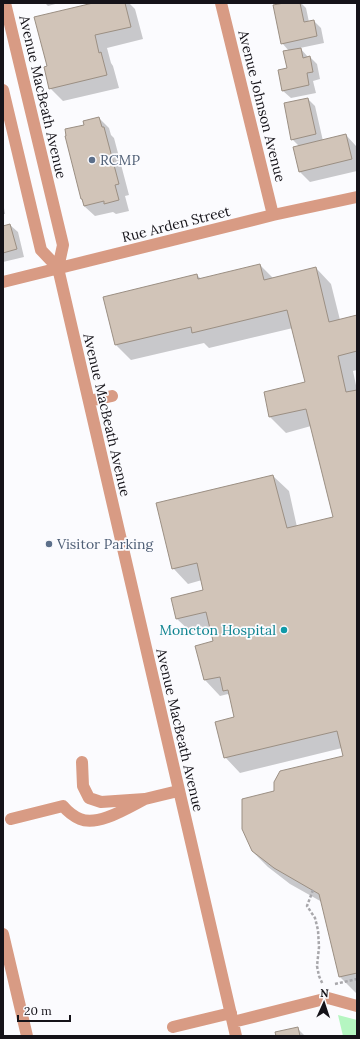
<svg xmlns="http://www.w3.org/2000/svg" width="360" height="1039" viewBox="0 0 360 1039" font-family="Lora,serif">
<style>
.green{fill:#b5f6c1}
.shadow{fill:#0003}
.building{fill:#d1c4b8;stroke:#9b8f83}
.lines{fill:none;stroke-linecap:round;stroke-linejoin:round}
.path{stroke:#a8a7ab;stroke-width:2.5;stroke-dasharray:3 2;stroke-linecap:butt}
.minor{stroke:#d89b84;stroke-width:12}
.service-dot{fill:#5c6f8a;stroke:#fbfbfe;stroke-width:1.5}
.culture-dot{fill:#0f9aa8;stroke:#fbfbfe;stroke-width:1.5}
.labels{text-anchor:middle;stroke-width:3.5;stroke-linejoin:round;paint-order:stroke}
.street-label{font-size:14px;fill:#151319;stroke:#fbfbfe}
.service-label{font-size:14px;fill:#4e5e75;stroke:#fbfbfe;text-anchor:start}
.culture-label{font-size:14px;fill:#0d838f;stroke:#fbfbfe;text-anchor:end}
</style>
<rect width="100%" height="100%" fill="#fbfbfe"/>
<!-- green -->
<path class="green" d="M338 1015 357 1020V1036H343Z"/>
<!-- shadow -->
<path class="shadow" d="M45 3H59L48 6Z
M97 3H129L135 9 143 39 107 48 111 63 113 66 119 88 63 101 50 88 48 67Z
M289 3H301L306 8 309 22 314 21 321 28 324 43 300 48 308 57H310L317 64 320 79 313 81 316 93 291 98 283 91 279 71 288 69 289 51 282 43Z
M308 99 315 106 323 141 346 135 356 146 357 149V171L310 182 300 172 299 146 292 139Z
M99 118 109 128 111 135 114 138 129 195 125 196 129 211 116 214 113 212 95 216 84 206 82 199 85 125Z
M3 202 5 214H3Z
M10 225 18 232 24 257 3 262V227Z
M260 265 273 278 316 268 331 284 340 320 357 316V370L353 371 357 390V992L356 993 340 977 322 902 290 884 268 867 252 851 275 792 344 757 342 748 240 773 225 757 236 718 230 697 228 694 220 696 205 680 196 646 214 642 211 630 193 634 177 619 172 599 205 591 202 580 188 584 173 568 273 476 289 491 297 527 334 518 311 426 286 433 270 417 265 393 306 383 293 328 209 348 204 343 131 360 116 345 197 275 201 279Z
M297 1028 305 1036H278Z"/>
<!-- building -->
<path class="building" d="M93 3H125L131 27 95 35 99 53 101 52 107 75 49 89 44 67 47 66 34 17Z
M284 3H300L304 22 314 20 317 36 281 44 273 5Z
M301 48 303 58 310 56 313 72 307 73 309 85 282 91 278 70 287 68 283 51Z
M308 98 316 134 291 140 284 103Z
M99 117 102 127H104L119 184 115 185 119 200 104 204V201L84 206 82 199H81L65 136H66L65 129 84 125 83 121Z
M346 134 352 159 299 172 293 147Z
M10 224 17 249 3 253V226Z
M260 264 264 280 316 267 329 322 357 315V351L338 356 346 392 357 390V973L339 977 319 894 274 868 252 851 242 829V799L274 791V782L280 771 343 756 337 731 224 758 215 722 234 717 228 690 223 691 220 677 204 680 195 646 213 641 206 612 176 619 171 598 203 590 197 563 172 569 156 503 273 475 287 528 333 517 306 409 269 417 264 392 305 382 287 310 192 333 191 327 115 345 103 297 197 274 198 279Z
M298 1027 300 1036H276L275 1032Z"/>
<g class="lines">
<!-- path -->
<path class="path" d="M313 890 307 906 315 918 318 930 319 947 317 966 319 976 323 985
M335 984 357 979"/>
<!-- minor -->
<path class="minor" d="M5 3 63 245 58 268 236 1036
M221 3 273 215
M3 90 41 250 58 268
M3 282 273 215 357 197
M89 401 112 396
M82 762 83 786 89 798 101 802 145 799 178 791
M11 819 63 806C68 812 73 816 80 819 98 827 129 807 145 799
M3 934 27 1036
M233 1022 328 998 357 1006
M173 1027 231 1013"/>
</g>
<!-- markers -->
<g class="service-dot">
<circle cx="92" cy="160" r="4"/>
<circle cx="49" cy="544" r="4"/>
</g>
<circle class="culture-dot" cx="284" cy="630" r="4"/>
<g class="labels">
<!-- street labels -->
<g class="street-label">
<text transform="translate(43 97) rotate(77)" y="5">Avenue MacBeath Avenue</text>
<text transform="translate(262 106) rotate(76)" y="5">Avenue Johnson Avenue</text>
<text transform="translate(176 224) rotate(-14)" y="5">Rue Arden Street</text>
<text transform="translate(107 415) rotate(77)" y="5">Avenue MacBeath Avenue</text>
<text transform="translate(180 730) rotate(77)" y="5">Avenue MacBeath Avenue</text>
</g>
<!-- service labels -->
<g class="service-label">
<text x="100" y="165">RCMP</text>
<text x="57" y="549">Visitor Parking</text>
</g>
<!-- culture labels -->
<g class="culture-label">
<text x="276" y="635">Moncton Hospital</text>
</g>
</g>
<!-- border -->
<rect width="360" height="1039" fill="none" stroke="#151319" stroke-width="8"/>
<!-- north arrow -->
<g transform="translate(324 1003) rotate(3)" stroke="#fbfbfe" stroke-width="3" paint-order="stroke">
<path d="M0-3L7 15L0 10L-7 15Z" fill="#151319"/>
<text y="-6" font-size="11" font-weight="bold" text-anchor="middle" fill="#151319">N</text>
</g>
<!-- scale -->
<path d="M18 1015v6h52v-6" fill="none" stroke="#151319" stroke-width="2"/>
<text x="24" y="1015" font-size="12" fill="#151319" stroke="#fbfbfe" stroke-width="3" paint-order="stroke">20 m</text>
</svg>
